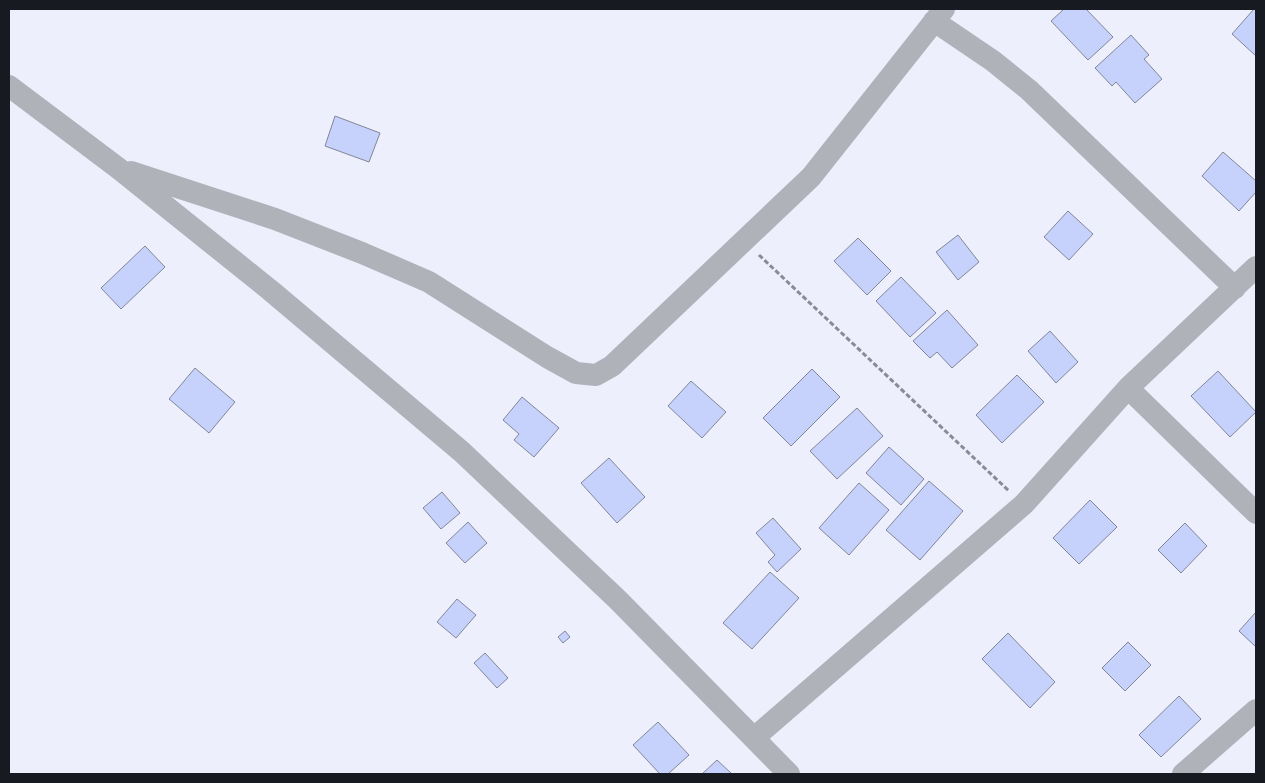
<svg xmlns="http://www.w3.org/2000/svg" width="1265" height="783" viewBox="0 0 1265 783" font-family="Commissioner,sans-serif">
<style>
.building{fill:#c7d2fc;stroke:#818697}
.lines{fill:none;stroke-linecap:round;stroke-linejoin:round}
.path{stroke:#898c95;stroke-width:3;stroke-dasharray:5 2.5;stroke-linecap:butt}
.minor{stroke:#b0b2ba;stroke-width:22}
</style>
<rect width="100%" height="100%" fill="#edf0fc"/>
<!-- building -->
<path class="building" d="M1064 9H1086L1113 37 1088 60 1051 21Z
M1254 9H1256V56L1232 34Z
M1131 35 1149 55 1144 59 1162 79 1135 103 1116 82 1112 86 1095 68Z
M335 116 380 133 369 162 325 146Z
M1223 152 1256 181V192L1239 211 1202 176Z
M1068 211 1093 234 1069 260 1044 237Z
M958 235 979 262 958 280 936 252Z
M858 238 891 271 867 295 834 261Z
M145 246 165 267 121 309 101 288Z
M901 277 936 313 910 337 876 301Z
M947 310 978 345 952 368 937 352 930 358 913 341Z
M1050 331 1078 362 1056 383 1028 351Z
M195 368 235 402 209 433 169 399Z
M812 369 840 397 791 446 763 418Z
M1218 371 1256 412 1230 437 1191 396Z
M1017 375 1044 402 1002 443 976 415Z
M691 381 726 412 702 438 668 406Z
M522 397 559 428 534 457 514 440 519 434 503 420Z
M857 408 883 436 837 479 810 451Z
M889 447 924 479 901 505 866 473Z
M609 458 645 497 617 523 581 483Z
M929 481 963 511 920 560 886 530Z
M859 483 889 510 849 555 819 528Z
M442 492 460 513 441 529 423 508Z
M1090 500 1117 527 1079 564 1053 538Z
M773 518 801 549 777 572 768 562 775 555 756 533Z
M468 522 487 543 465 563 446 543Z
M1185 523 1207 546 1181 573 1158 550Z
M770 572 799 598 752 649 723 623Z
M457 599 476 615 456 638 437 622Z
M1256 612V647L1239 631Z
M565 631 570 637 563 643 558 637Z
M1008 633 1055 682 1030 708 982 659Z
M1128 642 1151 665 1125 691 1102 668Z
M485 653 508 678 497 688 474 663Z
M1179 696 1201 719 1161 757 1139 735Z
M658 722 689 755 668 774H660L633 745Z
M717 760 732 774H702Z"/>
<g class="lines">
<!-- path -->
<path class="path" d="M759 255 1009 491"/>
<!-- minor -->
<path class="minor" d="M934 21 993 61 1029 90 1235 288
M9 86 118 168 270 290 462 452 618 600 789 774
M131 172 275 219 362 253 429 282 547 357 576 373 596 375 612 366 811 177 944 9
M1128 388 1256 513
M754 738 1024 504 1128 388 1256 267
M1183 774 1256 710"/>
</g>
<!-- border -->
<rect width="1265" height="783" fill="none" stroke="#181a21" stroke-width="20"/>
</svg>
